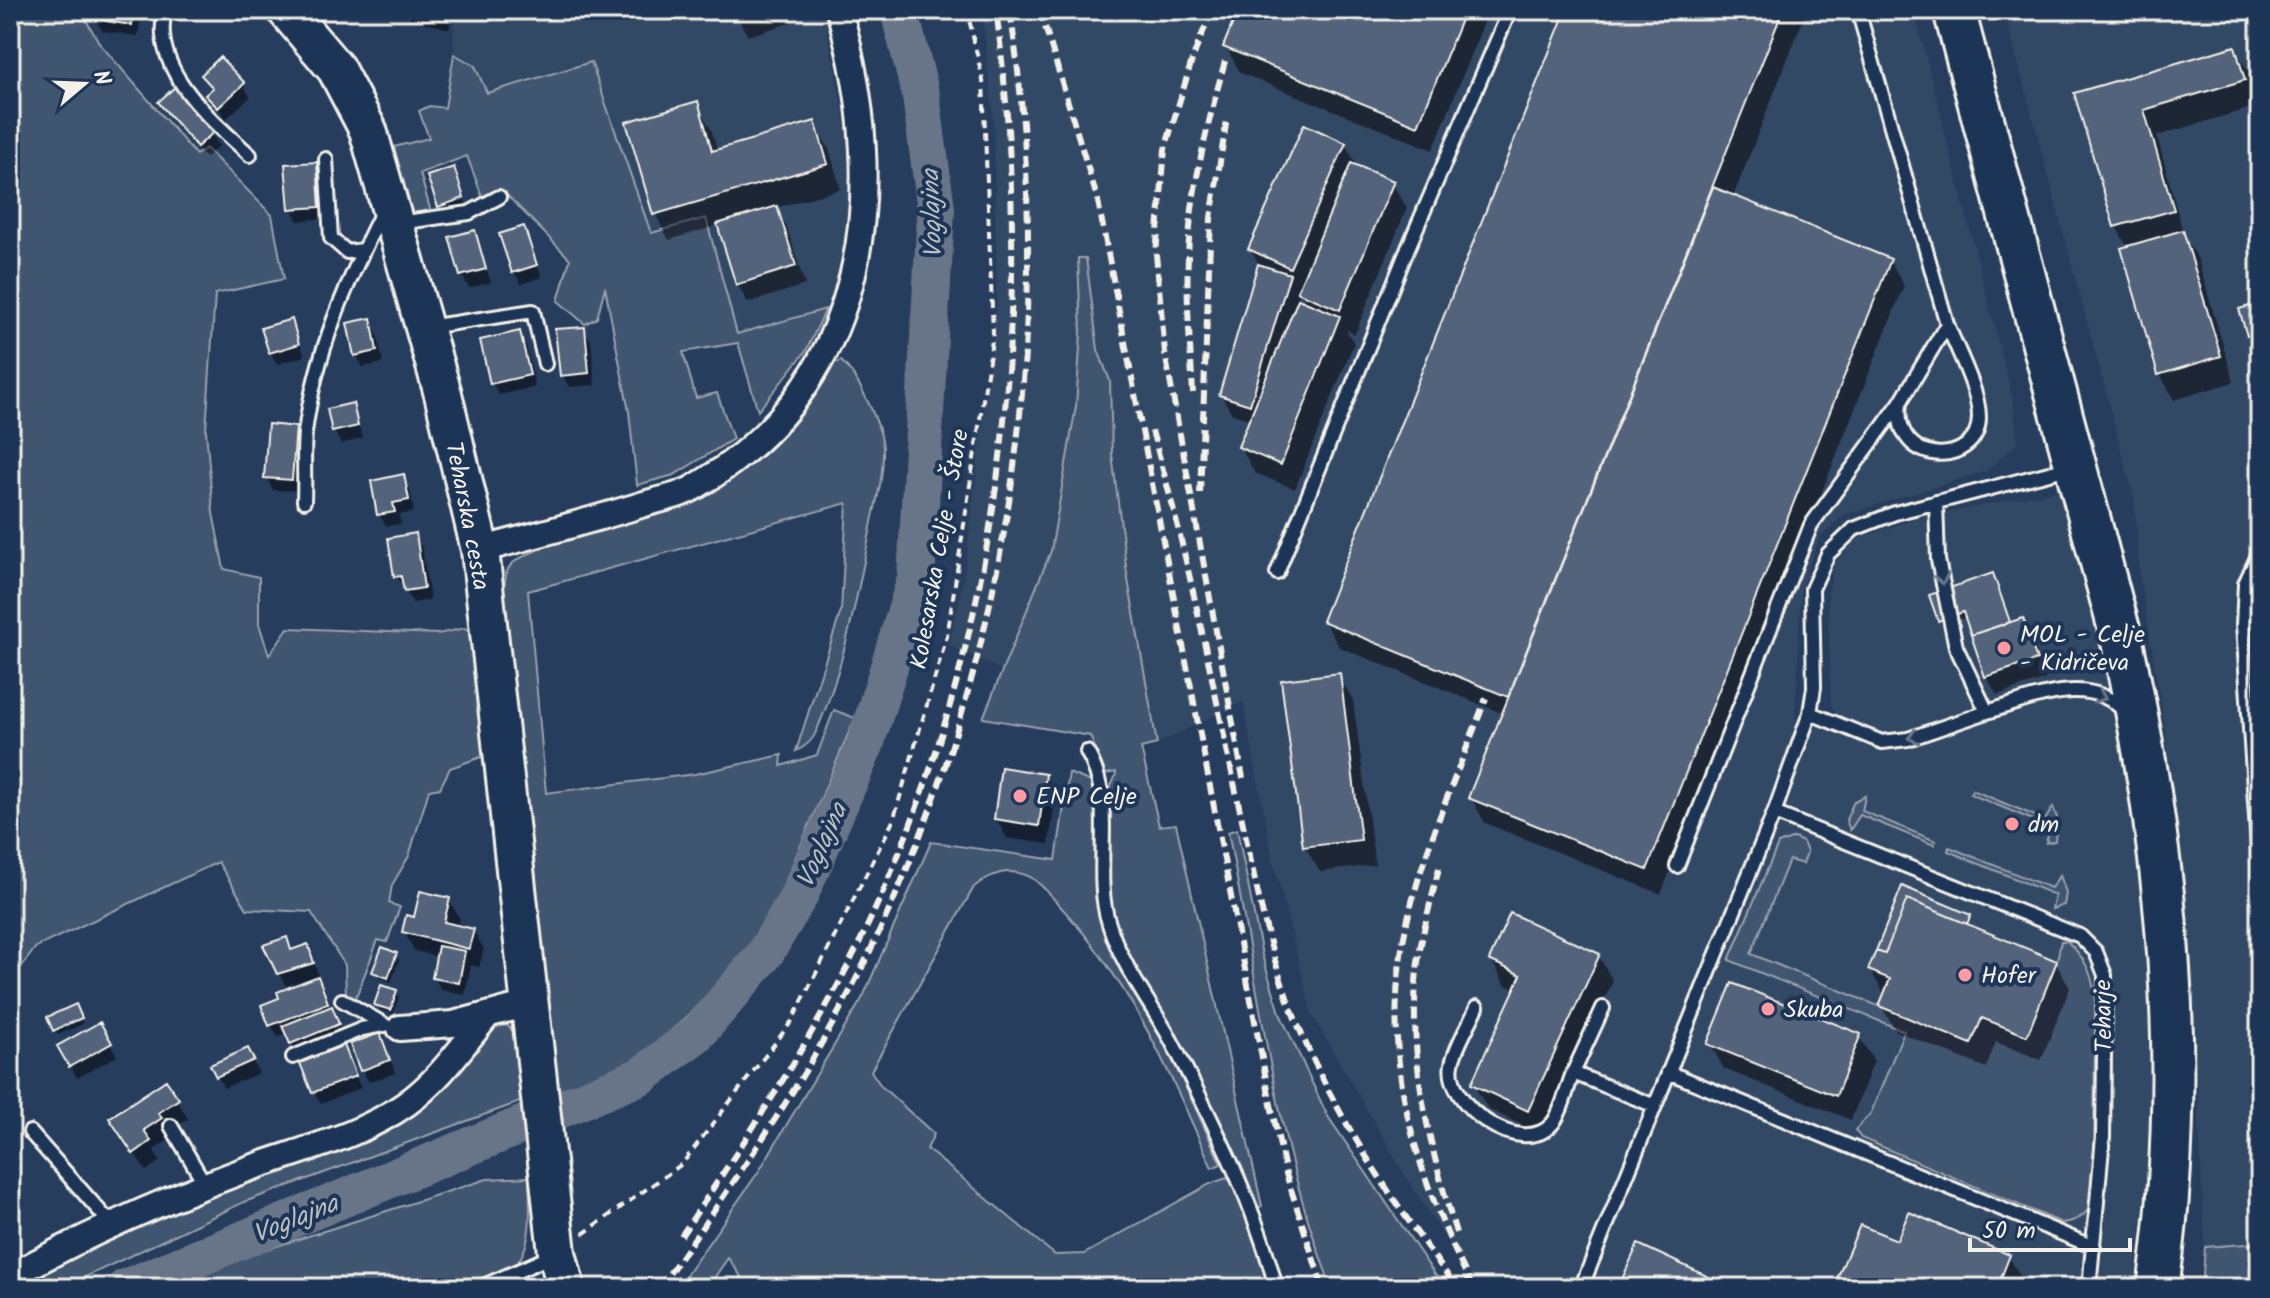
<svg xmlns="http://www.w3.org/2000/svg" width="2270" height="1298" viewBox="0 0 2270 1298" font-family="Kalam,sans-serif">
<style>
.built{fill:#334966}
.green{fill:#40546f;stroke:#9aa2ac;stroke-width:2}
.shadow{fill:#0007;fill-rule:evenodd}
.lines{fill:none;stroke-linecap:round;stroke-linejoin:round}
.river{stroke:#677588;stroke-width:38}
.building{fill:#52647b;stroke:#f4f1e8;stroke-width:2}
.lane-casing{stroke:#f4f1e8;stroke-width:18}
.street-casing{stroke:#f4f1e8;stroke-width:30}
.secondary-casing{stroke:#f4f1e8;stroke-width:42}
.primary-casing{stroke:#f4f1e8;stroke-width:46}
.path{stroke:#f4f1e8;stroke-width:4;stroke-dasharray:8 6;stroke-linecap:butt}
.lane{stroke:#1d3557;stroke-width:12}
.street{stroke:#1d3557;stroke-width:24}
.secondary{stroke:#1d3557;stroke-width:36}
.primary{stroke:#1d3557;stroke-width:40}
.rail{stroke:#f4f1e8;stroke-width:6;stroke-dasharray:12 6;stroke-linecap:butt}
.oneway{stroke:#68778a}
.poi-dot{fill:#ff9aa2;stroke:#1d3557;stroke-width:3}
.labels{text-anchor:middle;stroke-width:8;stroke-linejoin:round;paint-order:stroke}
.street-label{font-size:24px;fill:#f4f1e8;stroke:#1d3557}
.poi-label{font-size:24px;fill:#f4f1e8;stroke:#1d3557;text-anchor:start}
.water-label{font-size:26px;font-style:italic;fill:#bcbfc2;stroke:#1d3557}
</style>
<rect width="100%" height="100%" fill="#263d5d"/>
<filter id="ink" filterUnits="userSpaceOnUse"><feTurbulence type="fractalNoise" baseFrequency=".0125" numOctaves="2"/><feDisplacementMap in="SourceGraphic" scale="16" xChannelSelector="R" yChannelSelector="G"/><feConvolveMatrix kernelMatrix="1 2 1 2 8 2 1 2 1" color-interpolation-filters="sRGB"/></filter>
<g filter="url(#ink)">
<!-- built -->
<path class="built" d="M454 10H823L852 159 842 276 826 309 737 334 706 218 651 233 591 62 486 93 475 66 454 54Z
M982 10H1914L2012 396 2018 442 1986 471 1844 515 1819 538 1801 589 1795 718 1840 719 1831 705 1828 595 1834 564 1858 538 1919 518 2061 490 2126 740 2146 897 2150 1145 2134 1288H1478L1409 1182 1312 1015 1273 859 1243 701 1157 744 1139 656 1117 492 1061 498 1051 551 1002 670 949 645 964 577 997 303 994 125Z
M2004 10H2260V1243L2205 1247 2193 992 2165 728 2140 578 2134 498Z"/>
<!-- green -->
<path class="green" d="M10 10H80L100 44 196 155 206 148 272 215 284 279 215 294 206 430 213 513 224 569 259 577V624L269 655 288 628 438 634 465 628 476 636 487 755 450 768 440 788 429 790 409 856 392 885 389 903 400 907 387 942 378 940 354 1002 346 997 345 965 311 912 247 909 218 862 36 947 10 982Z
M454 54 475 66 487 93 591 62 651 233 706 218 737 334 826 309 806 351 758 411 738 343 683 352 696 398 717 393 733 439 674 475 637 485 629 412 605 287 597 318 585 324 558 301 570 259 502 190 482 196 467 156 420 173 432 216 409 215 386 149 429 138 419 111 429 106 445 108Z
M1078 258H1086L1098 350 1110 381 1112 454 1127 574 1157 744 1141 748 1159 826 1176 824 1262 1206 1255 1209 1121 946C1107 897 1101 846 1108 795 1109 786 1116 780 1116 772L1106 774 1090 736 983 718 1051 551 1076 406 1081 333Z
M841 361C858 375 882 427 883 449 884 475 877 497 872 522 858 591 845 665 817 730 813 740 806 747 796 751L841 611 847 503 528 591 546 793 695 774 782 755 781 766 817 755 834 710 855 718 764 932 688 1016 638 1059 597 1081 553 1094 531 927 504 589C505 582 505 572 510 566 529 543 669 512 709 492 762 465 808 416 834 363Z
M1069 773 1091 782 1097 806 1098 896 1221 1164 1212 1168C1171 1074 1131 983 1061 907 1052 898 1042 883 1030 877 1008 867 992 873 974 887L871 1071 881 1086 934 1134 927 1149 1055 1255 1084 1254 1210 1184 1227 1178 1237 1187 1269 1288H749L728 1258 707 1288H677L759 1171 863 997 931 842 1056 860Z
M1972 790 2045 820 2053 807 2057 818 2055 841 2046 843 2050 827 1970 794Z
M1865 796 1862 811 1936 841 1934 845 1860 815 1850 830 1846 820 1854 801Z
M1237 829 1262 955 1281 1016 1327 1115 1444 1288H1332C1274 1143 1259 984 1228 832Z
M1794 838 1803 842 1807 852 1803 864 1789 860 1751 954 1971 1044 1982 1018 2027 1035 2057 961 2061 941H2067C2085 958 2091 971 2095 995L2094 1197C2088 1214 2080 1221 2062 1223L1861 1138 1855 1130 1871 1113 1904 1031 1729 960 1778 844Z
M1949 847 2051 888 2060 875 2066 893 2064 905 2052 909 2055 895 1948 851Z
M498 1024 508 1026 515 1033 522 1101 244 1202 62 1288H10L122 1229 355 1137Z
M529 1177C530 1223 537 1261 489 1288H173L255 1253 487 1179Z
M2260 1243V1288H2202L2205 1247Z"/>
<!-- shadow -->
<path class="shadow" d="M97 10H142L138 36 102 31 95 19Z
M406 10H454L449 29 411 19Z
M796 10 799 20 748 36 733 10Z
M1241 10H1489L1433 150 1240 73 1226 47Z
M1568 10H1807L1733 197 1890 261 1904 286 1661 894 1485 823 1471 798 1504 714 1339 647 1324 621Z
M2234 48 2249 73 2258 106 2157 136 2184 236 2197 257 2234 382 2174 400 2160 374 2128 248 2116 227 2077 94Z
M203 75 243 84 250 97 226 119 208 95 213 91Z
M161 102 212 134 219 146 205 158Z
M697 104 711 129 718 151 814 123 829 149 841 189 776 208 787 227 805 285 748 303 737 284 719 225 669 240 655 214Z
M1345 144 1359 169 1392 183 1407 208 1355 334 1346 330 1354 343 1295 489 1255 473 1240 447 1251 420 1232 414 1221 395 1260 266 1250 249ZM1300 292 1307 305 1297 301Z
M315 164 322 176 326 218 298 221 291 208Z
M453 170 469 211 446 218 440 206Z
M524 229 542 277 521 284 514 272Z
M474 233 491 282 469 288 462 275Z
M2260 305V354H2259L2248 335Z
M291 321 305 356 277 364 270 352Z
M370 321 377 333 383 363 363 367 356 355Z
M584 329 591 341 595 385 569 387 562 375Z
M519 333 526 345 535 387 499 395 492 383Z
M352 406 363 438 341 444 334 431Z
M295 428 302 441 298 491 273 490 266 477Z
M403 476 410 489 414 512 399 515 401 524 386 526 379 514Z
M415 536 422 548 430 600 413 603 396 576Z
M1995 580 2010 624 2022 620 2033 639 2046 679 1997 695 1986 676 1967 617 1943 625 1940 620Z
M1339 675 1353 700 1375 865 1320 872 1305 847Z
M1045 775 1056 794 1049 844 1007 838 996 819Z
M449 900 460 919 458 927 473 930 484 949 479 967 471 965 465 995 441 990 434 977 438 957 415 951 404 932 415 919Z
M1969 916 1970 928 2056 963 2070 988 2041 1060 1996 1042 1986 1068 1896 1031 1881 1006 1885 996 1870 970Z
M286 939 293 951 307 947 319 975 315 976 345 1037 298 1055 287 1033 278 1037 271 1025 281 999 308 982 307 979 286 986 279 974 266 946Z
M396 955 399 960 391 982 378 977 374 972Z
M1598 955 1613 981 1543 1135 1488 1109 1473 1084 1516 990 1505 985 1491 960Z
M396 992 399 997 393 1014 380 1010 376 1005Z
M75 1007 83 1024 58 1035 55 1030Z
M100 1025 117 1056 77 1078 60 1047Z
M380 1035 396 1073 369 1082 362 1070Z
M1859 1036 1874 1061 1851 1120 1724 1069 1710 1044Z
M343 1048 361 1088 321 1104 314 1092Z
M247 1051 259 1073 224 1088 217 1076Z
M177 1100 188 1119 168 1132 171 1138 154 1150 160 1161 146 1171 112 1119Z
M10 1150 17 1162 10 1169Z
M1898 1243 2009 1257 2024 1282 2021 1288H1836Z"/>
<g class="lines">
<!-- river -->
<path class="river" d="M125 1288 641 1076 698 1033 764 955 800 894 865 745 916 579 936 209 921 96 899 10"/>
</g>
<!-- building -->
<path class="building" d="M95 10H134L132 25 93 19Z
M1238 10H1465L1418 126 1223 47Z
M1566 10H1783L1508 697 1322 621Z
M2235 46 2245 80 2144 110 2174 210 2114 227 2074 93Z
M220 57 245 83 218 108 205 95 213 88 201 75Z
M175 87 214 132 197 147 158 102Z
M698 101 712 151 815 121 828 164 653 215 626 122Z
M1304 124 1346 143 1290 268 1248 249Z
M317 162 320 207 289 209 285 164Z
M1351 163 1394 181 1340 310 1297 292Z
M454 167 464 198 438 207 427 176Z
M1713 187 1891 259 1647 870 1468 798Z
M777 206 796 266 736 285 717 224Z
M524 226 537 265 512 273 499 234Z
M475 230 486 269 460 276 449 237Z
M2183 230 2221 356 2158 375 2121 248Z
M1258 264 1290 274 1250 405 1219 395Z
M1298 299 1340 316 1281 465 1238 447Z
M2260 303V332L2247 336 2239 309Z
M371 318 377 351 354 356 347 323Z
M292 319 299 344 269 353 261 328Z
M585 327 589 373 560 376 555 329Z
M520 331 530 375 490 384 480 340Z
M353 403 358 426 332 432 327 409Z
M268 424 296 427 292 480 264 478Z
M404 474 409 500 393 503 395 512 377 515 371 481Z
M416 533 424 588 404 591 401 576 394 577 388 538Z
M1993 573 2010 622 1971 635 1963 612 1938 621 1929 595Z
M2023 618 2037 660 1985 677 1971 635Z
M1340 673 1361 840 1303 847 1281 680Z
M1001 767 1046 774 1039 826 994 819Z
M1902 886 1971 915 1967 924 1907 899 1885 954 1876 951Z
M420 891 450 898 444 922 474 929 469 949 402 932 406 915 414 917Z
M1907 899 2057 961 2027 1036 1982 1018 1971 1044 1879 1006 1890 979 1868 970 1876 951 1885 954Z
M1510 913 1600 954 1528 1111 1471 1084 1521 975 1489 960Z
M287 937 291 950 308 944 314 963 277 974 263 945Z
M438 946 465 951 459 983 432 978Z
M382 947 397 953 388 978 372 972Z
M318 976 328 1003 269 1026 261 1005 279 998 277 992Z
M1732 983 1861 1034 1836 1096 1707 1044Z
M381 985 397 990 391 1010 374 1005Z
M76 1004 82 1018 53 1031 47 1017Z
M332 1006 339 1024 290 1044 282 1026Z
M100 1022 112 1043 69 1067 57 1046Z
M380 1033 390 1060 360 1071 350 1044Z
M344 1045 356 1076 312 1093 300 1063Z
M248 1048 254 1060 216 1077 210 1065Z
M166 1080 179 1099 158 1113 162 1118 144 1130 151 1141 133 1154 109 1118Z
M1909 1212 2010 1255 2001 1278 2024 1288H1833L1860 1225 1897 1240Z
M1638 1244 1724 1284 1722 1288H1618Z"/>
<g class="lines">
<!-- lane casing -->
<g class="lane-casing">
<path id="lane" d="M165 10C150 69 210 119 250 155
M1858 10 1947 324
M326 159 331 238 347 252 363 250
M399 223 469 213 499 197
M1947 324C1957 350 1979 390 1979 417 1979 469 1891 467 1900 403Z
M428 327 533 311 545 364
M304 501C305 479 303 455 305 433 315 353 347 282 382 212
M1936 502 1938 560 1956 647 1987 712C2029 700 2088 672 2124 711
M2260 551 2245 584 2243 625 2260 876
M1277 573 1408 248 1510 10
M1810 713 1882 742 1908 739 1987 712
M1087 752C1118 803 1091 869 1109 924 1122 967 1151 1003 1172 1042 1210 1115 1257 1209 1276 1288
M1774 813 2080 936 2096 952 2105 975 2103 1137 2089 1288
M1677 866 1811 525 1900 403
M342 1000 385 1025
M1477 1007C1470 1024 1456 1045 1452 1064 1444 1104 1521 1159 1552 1124 1562 1113 1567 1087 1573 1073L1655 1106
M293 1057 362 1029 383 1025
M1668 1072 2094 1247
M1573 1073 1603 1008
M171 1126 206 1186
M30 1132 112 1225
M479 1288 554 1255
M1581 1288 1774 813 1810 713 1814 687 1812 589 1828 554 1854 529 1895 513 2072 467"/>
</g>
<!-- street casing -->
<g class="street-casing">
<path id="street" d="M480 550C535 535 590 521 644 504 660 499 681 496 695 487 871 383 890 190 839 10
M400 1028 453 1024 528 1004
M10 1277C82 1236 160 1202 237 1173 292 1152 357 1139 406 1104 439 1081 462 1046 488 1015"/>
</g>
<!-- secondary casing -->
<g class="secondary-casing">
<path id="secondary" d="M286 10 336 69 368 130 443 394 480 550 557 1253 566 1288"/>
</g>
<!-- primary casing -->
<g class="primary-casing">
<path id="primary" d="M1954 10 2121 637C2168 850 2189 1070 2158 1288"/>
</g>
<!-- path -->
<path class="path" d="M583 1234 682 1164 792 1021 893 821 947 636 993 334 983 81 967 10"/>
<!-- lane -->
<use href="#lane" class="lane"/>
<!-- street -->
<use href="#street" class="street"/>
<!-- secondary -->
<use href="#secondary" class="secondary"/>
<!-- primary -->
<use href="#primary" class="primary"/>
<!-- rail -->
<path class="rail" d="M1040 10 1098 201 1270 1100 1286 1174 1323 1288
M1212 10 1193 57 1165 149 1156 254 1165 353 1243 778
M1193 393C1190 342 1185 291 1189 240 1193 179 1209 120 1225 61
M1152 431C1189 557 1213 687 1241 815 1255 879 1267 946 1291 1008 1331 1111 1391 1199 1457 1288
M1200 493 1211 218 1227 118
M1439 868C1431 901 1421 936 1417 970 1408 1063 1430 1148 1457 1236
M681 1236C737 1153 793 1069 840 981 996 683 1040 341 996 10
M659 1288C708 1219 757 1150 801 1078 994 761 1065 375 1010 10
M1473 1288C1415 1173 1378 1058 1406 927 1423 848 1458 773 1486 698"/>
</g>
<!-- one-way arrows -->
<defs><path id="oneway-chevron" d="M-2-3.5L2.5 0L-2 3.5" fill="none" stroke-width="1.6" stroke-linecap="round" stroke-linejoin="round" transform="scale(2)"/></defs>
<g class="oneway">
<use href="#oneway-chevron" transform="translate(1942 579) rotate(78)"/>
<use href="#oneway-chevron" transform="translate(2101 697) rotate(23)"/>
<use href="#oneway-chevron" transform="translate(1913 737) rotate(165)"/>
</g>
</g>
<!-- markers -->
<g class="poi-dot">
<circle cx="2004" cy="648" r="8"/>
<circle cx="1020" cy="796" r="8"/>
<circle cx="2012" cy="824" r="8"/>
<circle cx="1965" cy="975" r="8"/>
<circle cx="1768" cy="1009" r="8"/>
</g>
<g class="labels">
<!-- street labels -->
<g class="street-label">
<text transform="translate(468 516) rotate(79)" y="8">Teharska cesta</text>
<text transform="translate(939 549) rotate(-80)" y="8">Kolesarska Celje - Štore</text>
<text transform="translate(2103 1016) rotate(-91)" y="8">Teharje</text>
</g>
<!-- poi labels -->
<g class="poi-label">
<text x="2020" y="642">MOL - Celje<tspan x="2020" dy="28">- Kidričeva</tspan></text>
<text x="1036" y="804">ENP Celje</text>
<text x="2028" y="832">dm</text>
<text x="1981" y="983">Hofer</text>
<text x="1784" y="1017">Skuba</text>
</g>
<!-- water labels -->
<g class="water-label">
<text transform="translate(931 214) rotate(-92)" y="9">Voglajna</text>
<text transform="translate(821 845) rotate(-66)" y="9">Voglajna</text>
<text transform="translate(295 1218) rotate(-22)" y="9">Voglajna</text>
</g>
</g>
<!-- margin -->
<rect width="2270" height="1298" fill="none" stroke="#1d3557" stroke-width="40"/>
<rect x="20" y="20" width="2230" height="1258" fill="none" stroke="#f4f1e8" stroke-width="3" filter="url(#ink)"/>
<!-- north arrow -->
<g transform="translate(84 84) rotate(71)" stroke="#1d3557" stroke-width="6" paint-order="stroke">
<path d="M0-6L14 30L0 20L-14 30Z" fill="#f4f1e8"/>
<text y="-12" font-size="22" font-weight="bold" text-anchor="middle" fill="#f4f1e8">N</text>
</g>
<!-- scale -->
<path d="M1970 1238v12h160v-12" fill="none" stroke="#f4f1e8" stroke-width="4"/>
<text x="1982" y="1238" font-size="24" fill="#f4f1e8" stroke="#1d3557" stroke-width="6" paint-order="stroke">50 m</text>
</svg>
